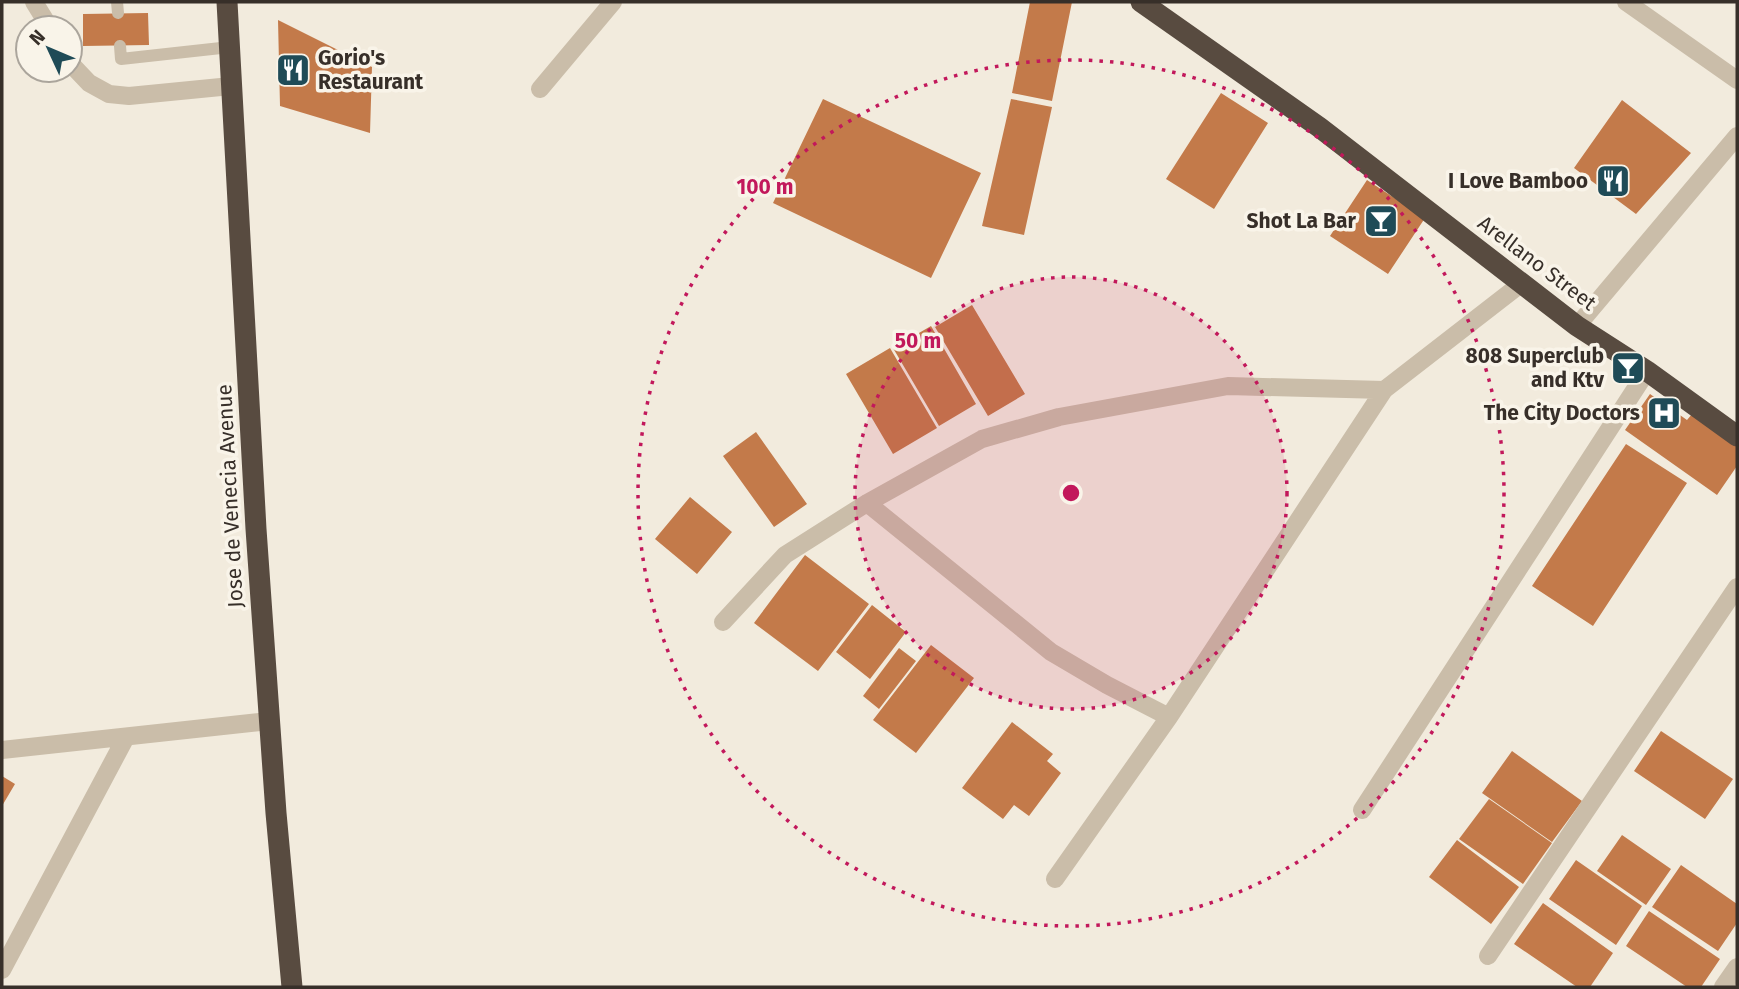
<svg xmlns="http://www.w3.org/2000/svg" width="1739" height="989" viewBox="0 0 1739 989" font-family="'Fira Sans',sans-serif">
<style>
.building{fill:#c37a4a}
.lines{fill:none;stroke-linecap:round;stroke-linejoin:round}
.lane{stroke:#cabda9;stroke-width:12}
.street{stroke:#cabda9;stroke-width:18}
.highway{stroke:#584b40;stroke-width:21}
.ring{fill:none;stroke:#c2185b;stroke-width:3.5;stroke-dasharray:3.5 7}
.labels{text-anchor:middle;stroke-width:7;stroke-linejoin:round;paint-order:stroke}
.poi-label{font-size:21px;font-weight:bold;fill:#372f29;stroke:#f9f4e9;text-anchor:end}
.street-label{font-size:21px;fill:#372f29;stroke:#f9f4e9}
.centre{fill:#c2185b;stroke:#f9f4e9;stroke-width:3.5}
.ring-label{font-size:21px;text-anchor:middle;font-weight:bold;fill:#c2185b;stroke:#f9f4e9;stroke-width:7;stroke-linejoin:round;paint-order:stroke}
</style>
<rect width="100%" height="100%" fill="#f2ebdd"/>
<!-- building -->
<path class="building" d="M1030 2H1072L1052 101 1012 93Z
M148 13 149 45 83 46V14Z
M278 20 372 67 370 133 280 106Z
M1221 93 1268 123 1214 209 1166 179Z
M823 99 981 173 931 278 773 203Z
M1011 99 1052 107 1024 235 982 226Z
M1622 100 1691 153 1636 214 1574 168Z
M1367 180 1425 218 1388 274 1330 236Z
M972 305 1025 394 988 416 935 327Z
M931 326 976 404 939 426 893 348Z
M890 348 937 428 893 454 846 374Z
M1650 394 1687 420 1692 414 1737 445V466L1717 495 1625 430Z
M756 432 807 504 774 527 723 456Z
M1626 444 1687 483 1593 626 1532 586Z
M690 497 732 532 697 574 655 539Z
M805 555 869 604 818 671 754 623Z
M872 605 906 632 870 679 836 652Z
M931 645 974 678 916 753 873 720Z
M899 648 916 661 879 709 863 696Z
M1012 722 1053 754 1047 761 1061 773 1029 816 1014 805 1003 819 962 788Z
M1661 731 1733 779 1705 819 1634 771Z
M1512 751 1582 801 1552 842 1482 793Z
M2 776 15 784 2 806Z
M1489 799 1552 843 1523 884 1459 839Z
M1622 835 1671 869 1646 905 1597 871Z
M1457 840 1519 887 1491 924 1429 877Z
M1576 860 1642 906 1616 945 1549 899Z
M1681 865 1737 904V923L1718 951 1652 907Z
M1543 903 1613 953 1590 987H1577L1514 944Z
M1649 911 1720 959 1701 987H1687L1626 946Z"/>
<g class="lines">
<!-- lane -->
<path class="lane" d="M117 2 118 13
M120 46 121 59 230 47"/>
<!-- street -->
<path class="street" d="M34 2 50 28
M1626 2 1737 80
M70 63 89 83 109 94 129 96 231 86
M540 89 613 2
M1577 326 1737 136
M867 503 1051 652 1107 685 1169 717
M723 622 785 555 867 503 982 439 1059 417 1228 386 1384 390
M2 750 269 721
M1362 810 1647 371
M1055 879 1169 717 1384 390 1522 283
M1488 956 1737 587
M2 970 126 737
M1723 987 1737 967"/>
<!-- highway -->
<path class="highway" d="M227 2 256 529 276 813 292 987
M1141 2 1319 127 1577 326 1647 371 1737 436"/>
</g>
<!-- distance rings -->
<circle cx="1071" cy="493" r="216" fill="#c2185b" fill-opacity=".12"/>
<g class="ring">
<circle cx="1071" cy="493" r="216"/>
<circle cx="1071" cy="493" r="433"/>
</g>
<!-- icons -->
<defs>
<g id="restaurant-square" transform="scale(1.75)"><rect x="-9" y="-9" width="18" height="18" rx="4" fill="#1f4b57" stroke="#f9f4e9"/><path d="M-5-6h1v4h1v-4h1v4h1v-4h1v5L-1.5 .5V6h-2V.5L-5-1ZM5-6V6H3V1.5H1.5Q1.5-4 5-6Z" fill="#fff"/></g>
<g id="bar-square" transform="scale(1.75)"><rect x="-9" y="-9" width="18" height="18" rx="4" fill="#1f4b57" stroke="#f9f4e9"/><path d="M-6-5H6L.8 .8V4.5H3.5V6h-7V4.5H-.8V.8Z" fill="#fff"/></g>
<g id="hospital-square" transform="scale(1.75)"><rect x="-9" y="-9" width="18" height="18" rx="4" fill="#1f4b57" stroke="#f9f4e9"/><path d="M-5-5h3v3.5h4V-5h3V5h-3V1.5h-4V5h-3Z" fill="#fff"/></g>
</defs>
<g fill-rule="evenodd">
<use href="#restaurant-square" x="293" y="70"/>
<use href="#restaurant-square" x="1613" y="181"/>
<use href="#bar-square" x="1381" y="221"/>
<use href="#bar-square" x="1628" y="368"/>
<use href="#hospital-square" x="1664" y="413"/>
</g>
<g class="labels">
<!-- poi labels -->
<g class="poi-label">
<text x="318" y="65" text-anchor="start">Gorio's<tspan x="318" dy="24">Restaurant</tspan></text>
<text x="1588" y="188">I Love Bamboo</text>
<text x="1356" y="228">Shot La Bar</text>
<text x="1604" y="363">808 Superclub<tspan x="1604" dy="24">and Ktv</tspan></text>
<text x="1640" y="420">The City Doctors</text>
</g>
<!-- street labels -->
<g class="street-label">
<text transform="translate(1537 263) rotate(37)" y="7">Arellano Street</text>
<text transform="translate(230 496) rotate(-93)" y="7">Jose de Venecia Avenue</text>
</g>
</g>
<circle cx="1071" cy="493" r="10" class="centre"/>
<g class="ring-label">
<text x="765" y="194">100 m</text>
<text x="918" y="348">50 m</text>
</g>
<!-- border -->
<rect width="1739" height="989" fill="none" stroke="#372f29" stroke-width="7"/>
<!-- north arrow -->
<g transform="translate(49 49) rotate(314)"><circle r="33" fill="#f9f4e9" stroke="#aba59c" stroke-width="2"/>
<path d="M0-5L12 26L0 18L-12 26Z" fill="#1f4b57"/>
<text y="-10" font-size="19" font-weight="bold" text-anchor="middle" fill="#372f29">N</text>
</g>
</svg>
